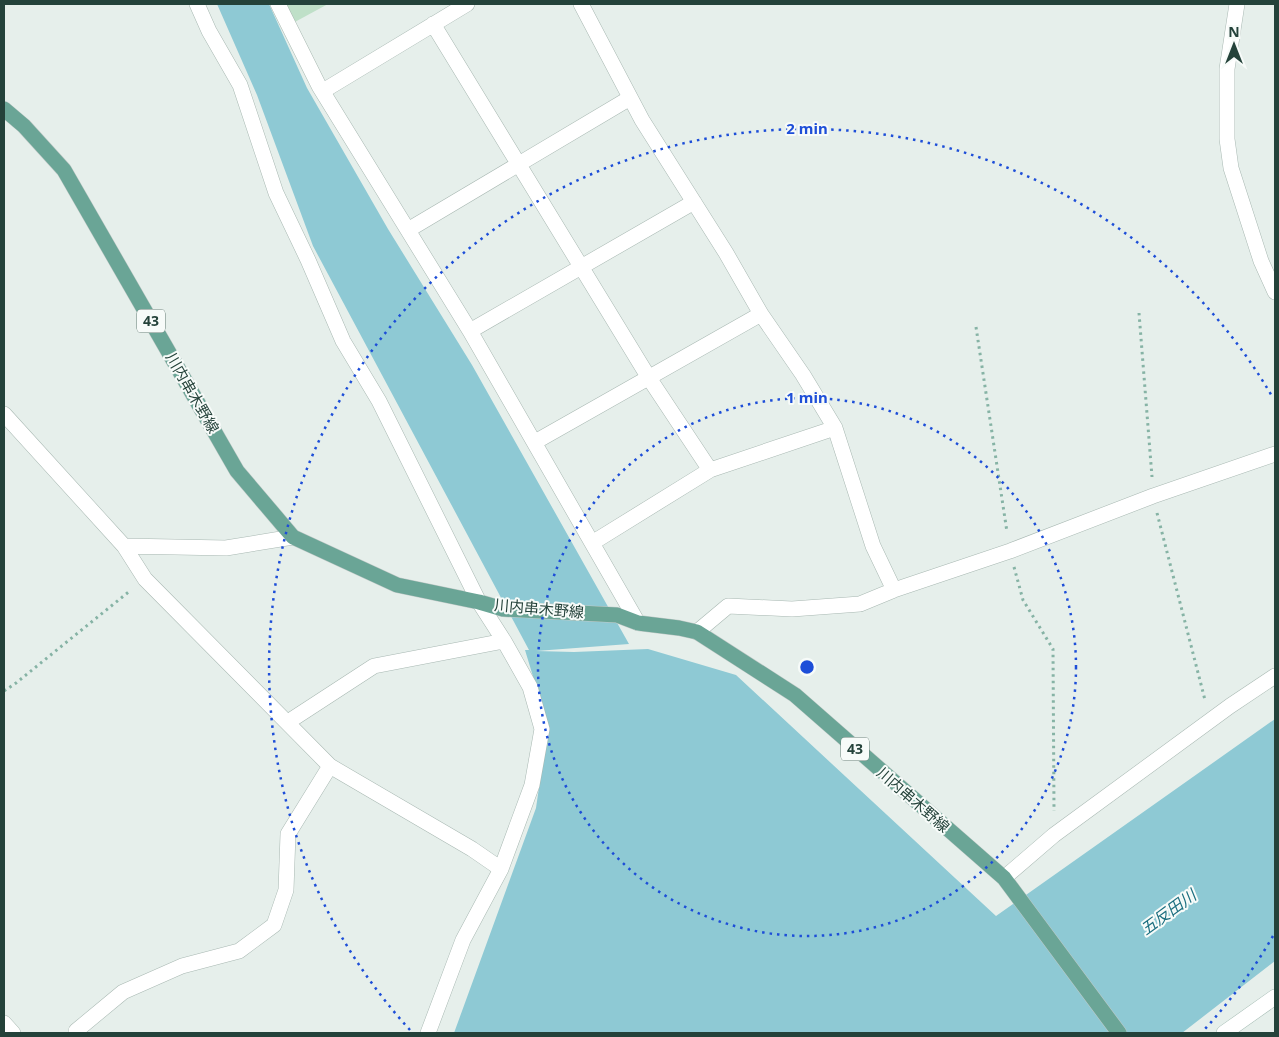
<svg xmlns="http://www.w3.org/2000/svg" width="1279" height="1037" viewBox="0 0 1279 1037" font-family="'Noto Sans','Noto Sans JP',sans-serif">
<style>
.green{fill:#bfe0c8}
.water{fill:#8ec9d4}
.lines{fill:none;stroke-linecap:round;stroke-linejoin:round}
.street-casing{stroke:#a8b8b2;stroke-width:16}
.secondary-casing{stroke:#a4bbb3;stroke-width:16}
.primary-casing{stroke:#c2cac8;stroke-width:16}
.path{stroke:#86b3a5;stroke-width:3;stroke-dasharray:2.5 4;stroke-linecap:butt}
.street{stroke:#fff;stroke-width:15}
.secondary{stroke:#fff;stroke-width:15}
.primary{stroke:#6aa596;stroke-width:15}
.ring{fill:none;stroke:#1d4ed8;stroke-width:2.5;stroke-dasharray:2.5 5}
.labels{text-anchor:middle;stroke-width:4;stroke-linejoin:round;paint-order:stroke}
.shield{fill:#f7fbf9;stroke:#637a73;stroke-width:1}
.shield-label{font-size:14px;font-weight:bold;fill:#24423a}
.street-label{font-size:15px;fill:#24423a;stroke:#f7fbf9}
.water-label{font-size:16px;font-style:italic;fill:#1c6f80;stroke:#f7fbf9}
.centre{fill:#1d4ed8;stroke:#f7fbf9;stroke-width:2.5}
.ring-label{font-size:15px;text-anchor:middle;font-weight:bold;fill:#1d4ed8;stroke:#f7fbf9;stroke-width:4;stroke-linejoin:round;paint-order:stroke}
</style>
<rect width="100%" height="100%" fill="#e6efeb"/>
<!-- green -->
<path class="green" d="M283 4H328L293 23Z"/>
<!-- water -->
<path class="water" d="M217 4H269L307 88 388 229 472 365 629 644 536 651 574 652 648 649 736 675 996 916 1275 719V961L1182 1033H454L536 808 548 726 525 650H529L313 246 257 95Z"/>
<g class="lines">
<!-- street casing -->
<g class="street-casing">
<path id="street" d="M197 4 209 31 240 85 276 193 308 260 343 341 379 401 479 602 504 641 530 687 542 729 532 785 501 869 463 940 428 1033
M278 4 319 86 470 331 638 623
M581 4 642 120 726 253 761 314 803 375 835 428 873 546 894 590
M1237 4 1227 69V139L1231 168 1261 261 1275 292
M433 24 649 378 710 470
M323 91 467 4
M408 230 630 98
M470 331 694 202
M4 414 124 546 145 579 330 766 472 849 501 869
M535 442 761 314
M592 543 710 470 835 428
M124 546 226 548 293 537
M697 632 728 606 792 609 860 604 894 590 1010 551 1153 496 1275 454
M288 722 374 666 504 641
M1004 878 1054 835 1230 706 1275 676
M4 1023 13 1033
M76 1033V1031L123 992 182 966 239 951 274 925 286 890 288 834 330 766"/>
</g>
<!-- secondary casing -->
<g class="secondary-casing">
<path id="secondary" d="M1224 1033 1275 997"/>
</g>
<!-- primary casing -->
<g class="primary-casing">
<path id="primary" d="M4 109 24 126 64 170 237 471 293 537 397 585 479 602 503 609 617 615 638 623 679 628 697 632 795 695 1004 878 1119 1033"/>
</g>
<!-- path -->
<path class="path" d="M1139 313 1152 477
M976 327 1007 532
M1157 513 1205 700
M1014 567 1023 600 1053 649 1054 811
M4 691 16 683 131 590"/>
<!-- street -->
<use href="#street" class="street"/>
<!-- secondary -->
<use href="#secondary" class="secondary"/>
<!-- primary -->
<use href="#primary" class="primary"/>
</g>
<!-- distance rings -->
<g class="ring">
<circle cx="807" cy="667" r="269"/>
<path d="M1273 936A538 538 0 0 1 1204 1030M410 1030A538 538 0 1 1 1273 398"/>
</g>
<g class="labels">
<!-- shield labels -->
<g class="shield">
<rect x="137" y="309.5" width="28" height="23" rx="4"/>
<rect x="841" y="737.5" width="28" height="23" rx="4"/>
</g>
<g class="shield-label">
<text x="151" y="326">43</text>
<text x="855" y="754">43</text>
</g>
<!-- street labels -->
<g class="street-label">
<text transform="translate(192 393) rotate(60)" y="5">川内串木野線</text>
<text transform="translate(539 609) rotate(5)" y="5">川内串木野線</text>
<text transform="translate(913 800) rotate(41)" y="5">川内串木野線</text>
</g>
<!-- water labels -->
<g class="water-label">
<text transform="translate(1168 912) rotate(-36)" y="6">五反田川</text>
</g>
</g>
<circle cx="807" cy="667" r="8" class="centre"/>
<g class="ring-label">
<text x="807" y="134">2 min</text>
<text x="807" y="403">1 min</text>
</g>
<!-- border -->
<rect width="1279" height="1037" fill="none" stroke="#24423a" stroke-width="10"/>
<!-- north arrow -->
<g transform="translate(1234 45)" stroke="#f7fbf9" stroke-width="4" paint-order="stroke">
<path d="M0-4L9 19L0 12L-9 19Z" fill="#24423a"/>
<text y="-8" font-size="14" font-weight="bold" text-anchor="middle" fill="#24423a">N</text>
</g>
</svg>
